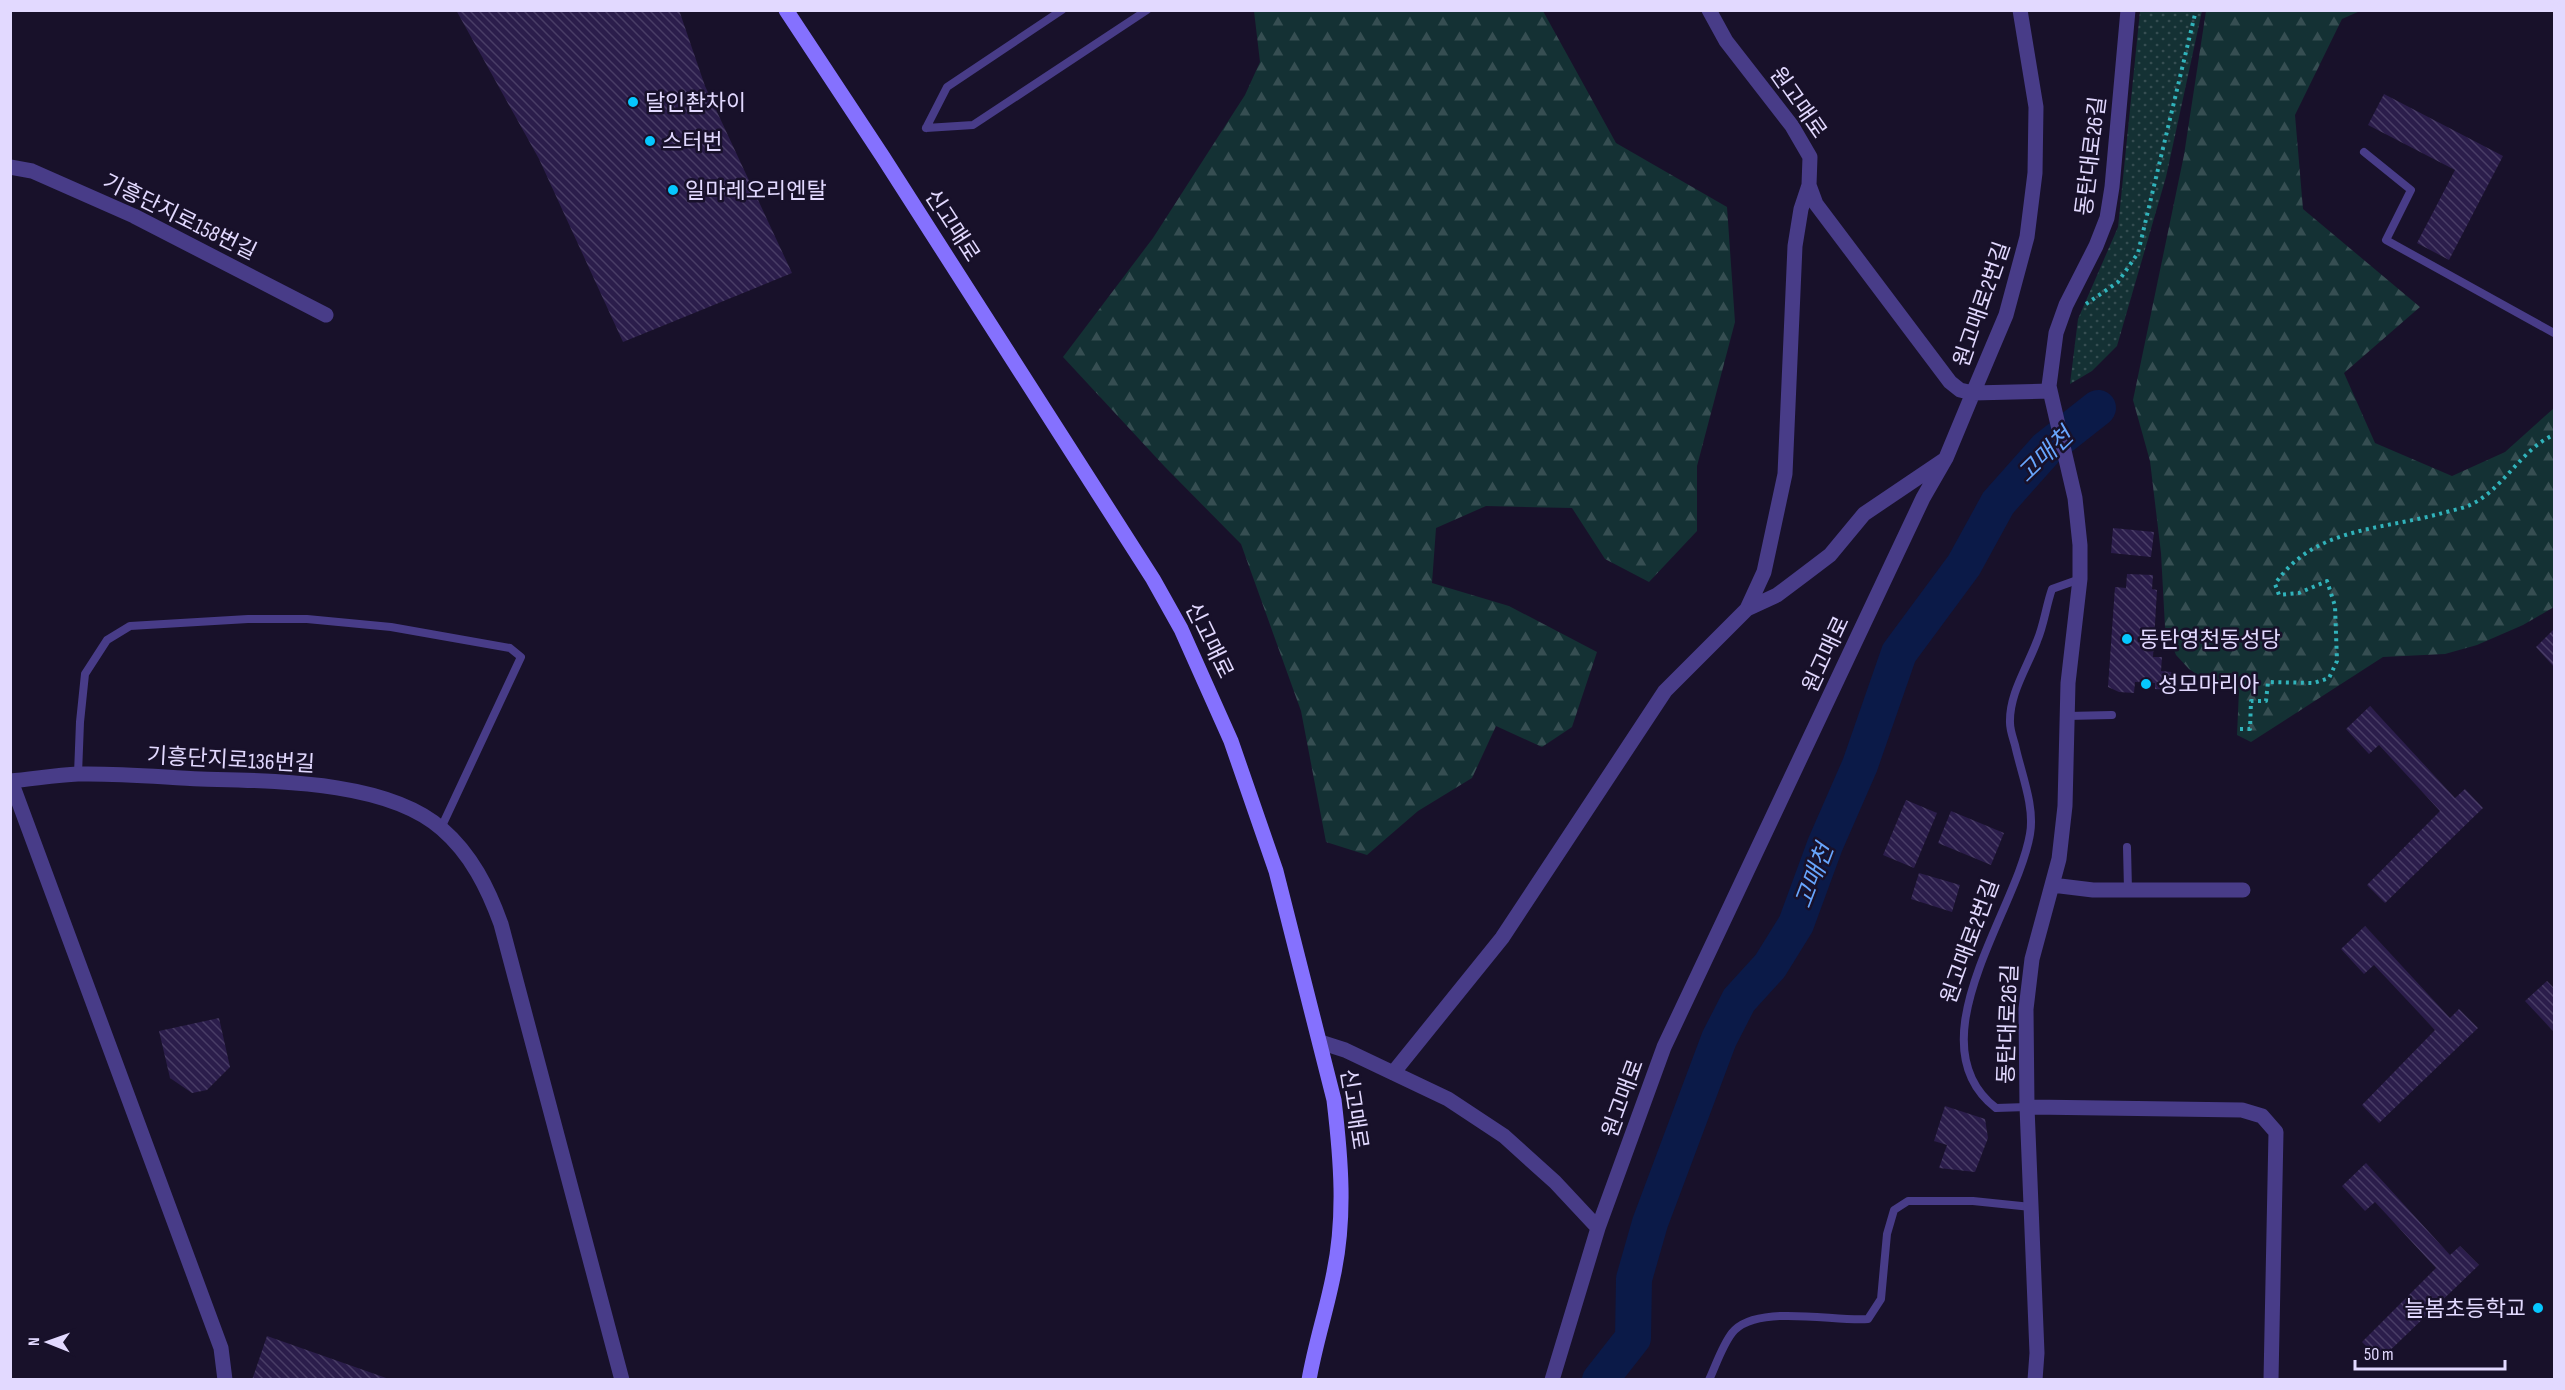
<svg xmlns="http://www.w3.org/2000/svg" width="2565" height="1390" viewBox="0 0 2565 1390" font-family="'Sofia Sans Condensed','Noto Sans KR',sans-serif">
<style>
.forest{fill:url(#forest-firs)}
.park{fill:url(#park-dots)}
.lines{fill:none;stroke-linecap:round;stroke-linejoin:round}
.river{stroke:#0b1a48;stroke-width:36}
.building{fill:url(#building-back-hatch)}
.path{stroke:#31b3bb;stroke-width:4;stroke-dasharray:3 4.5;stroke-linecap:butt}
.lane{stroke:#483c88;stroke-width:8}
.street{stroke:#483c88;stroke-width:15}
.secondary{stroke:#8571fe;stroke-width:15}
.poi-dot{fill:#06c7fe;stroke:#18112a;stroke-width:2}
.labels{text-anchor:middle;stroke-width:5;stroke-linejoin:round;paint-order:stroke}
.poi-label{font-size:22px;fill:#e2d9ff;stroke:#18112a;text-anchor:start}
.street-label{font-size:22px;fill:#e2d9ff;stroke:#18112a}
.water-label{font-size:24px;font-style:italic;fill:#68a6fe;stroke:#18112a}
</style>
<defs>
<pattern id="forest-firs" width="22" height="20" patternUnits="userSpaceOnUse" patternTransform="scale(1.5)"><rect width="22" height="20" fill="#143134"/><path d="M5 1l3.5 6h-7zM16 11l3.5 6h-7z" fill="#364e52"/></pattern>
<pattern id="park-dots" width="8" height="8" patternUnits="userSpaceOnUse" patternTransform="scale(1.5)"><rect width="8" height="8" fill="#143134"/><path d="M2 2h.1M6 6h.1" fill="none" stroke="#364e52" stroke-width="1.8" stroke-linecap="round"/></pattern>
<pattern id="building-back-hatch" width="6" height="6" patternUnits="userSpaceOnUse" patternTransform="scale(1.5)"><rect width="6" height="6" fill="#2b1d4b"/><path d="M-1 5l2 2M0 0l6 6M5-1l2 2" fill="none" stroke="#493d66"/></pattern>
</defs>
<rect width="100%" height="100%" fill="#18112a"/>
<!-- forest -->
<path class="forest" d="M1254 11H1543L1616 143 1727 207 1735 322 1697 466V531L1649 582 1605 559 1572 508 1486 506 1436 528 1432 583 1509 606 1597 652 1572 727 1542 747 1496 726 1472 778 1418 811 1367 855 1326 842 1301 711 1241 544 1165 467 1063 357 1153 238 1245 95 1260 62Z
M2206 11H2360L2342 19 2295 115 2303 209 2420 307 2344 373 2375 443 2452 476 2505 452 2554 408V607L2523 625 2477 645 2445 654 2383 657 2251 742 2237 735 2239 690 2212 684 2189 669 2176 655 2165 627 2161 553 2150 461 2133 400 2184 155Z"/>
<!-- park -->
<path class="park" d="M2140 11H2202L2166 177 2117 346 2092 371 2070 384 2078 319 2118 227Z"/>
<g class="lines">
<!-- river -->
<path class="river" d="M1600 1380 1633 1338 1634 1279 1650 1223 1719 1039 1739 1000 1770 966 1796 924 1825 845 1860 765 1899 653 1964 565 1998 503 2046 449 2098 408"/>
</g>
<!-- building -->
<path class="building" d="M456 10H679L705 86 792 273 623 342 539 159Z
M2384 94 2503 156 2449 260 2417 243 2455 170 2368 125Z
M2113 528 2154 532 2151 557 2111 553Z
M2127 574 2153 575 2152 589 2157 590 2153 657H2162L2161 671 2172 672 2171 690 2155 689V683L2135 682 2134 693 2119 692 2108 687 2115 587 2126 588Z
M2554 629V667L2536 647Z
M2370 706 2455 798 2465 789 2483 808 2385 903 2367 885 2440 811 2379 745 2369 754 2346 729Z
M1906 800 1937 813 1914 868 1883 855Z
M1951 811 2004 833 1991 865 1938 843Z
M1919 873 1960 885 1952 912 1911 899Z
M2365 926 2450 1018 2459 1009 2478 1028 2379 1123 2362 1105 2435 1030 2374 965 2364 974 2341 949Z
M2547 981 2554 988V1032L2525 1001Z
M219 1018 230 1067 207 1090 192 1093 170 1078 159 1031Z
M1945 1106 1985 1119 1988 1138 1975 1172 1939 1168 1947 1145 1934 1141Z
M2366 1163 2450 1255 2460 1246 2479 1265 2380 1360 2362 1342 2436 1268 2375 1202 2365 1211 2342 1186Z
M267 1336 389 1379V1380H252Z"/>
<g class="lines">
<!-- path -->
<path class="path" d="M2086 304 2118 282 2138 253 2196 10
M2240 729H2250L2251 701H2266L2268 682 2314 683 2329 678 2337 661 2335 606 2327 581 2299 593 2279 595 2275 584C2313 528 2379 530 2439 514 2449 511 2461 509 2470 505 2502 491 2523 447 2554 435"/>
<!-- lane -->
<path class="lane" d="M926 128 973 125 1147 10
M926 128 947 87 1062 10
M2364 152 2411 190 2386 240 2554 333
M2067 716 2112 715
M78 774 80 722 85 674 107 640 130 626 248 619H307L391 627 510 648 521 657 441 828
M2127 847 2128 890
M2027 1107 1996 1108C1912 1043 2017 911 2030 834 2035 806 2021 773 2015 745 2013 738 2010 730 2010 723 2009 694 2027 668 2037 641 2044 625 2046 606 2052 589L2080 579
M1709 1380C1716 1365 1722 1346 1732 1333 1755 1303 1834 1322 1868 1319L1881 1299 1887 1234 1894 1210 1908 1201H1973L2031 1207"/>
<!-- street -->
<path class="street" d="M2020 10 2036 107 2035 173 2027 237 2006 315 1973 393 2050 391
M2128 10 2112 187 2107 218 2096 246 2066 305 2056 333 2049 386 2075 498 2080 545V579L2068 683 2065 806 2059 859 2032 959 2026 1009 2027 1107 2242 1110 2262 1116 2276 1132 2271 1380
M10 167 32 171 134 216 326 315
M1747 609 1764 572 1785 474 1795 246 1801 209 1809 185
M10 781C33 779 56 775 78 774 119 773 160 777 201 779 271 781 387 780 442 829 471 854 488 888 501 924L622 1380
M11 781 221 1348 225 1380
M2052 885 2093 890H2243
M1320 1042 1345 1050 1448 1099 1504 1136 1555 1182 1598 1228
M1393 1073 1502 938 1665 691 1747 609 1777 595 1805 574 1830 555 1864 514 1944 460
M2027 1107 2037 1353 2035 1380
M1552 1380 1598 1228 1664 1047 1923 498 1946 458 1973 393 1960 390 1950 382 1816 204 1809 185 1810 157 1792 126 1726 41 1709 10"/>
<!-- secondary -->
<path class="secondary" d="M786 10 883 157 1153 579 1181 629 1231 741 1276 871 1334 1100C1341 1159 1346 1218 1333 1277 1326 1312 1315 1345 1309 1380"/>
</g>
<!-- markers -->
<g class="poi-dot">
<circle cx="633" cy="102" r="6"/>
<circle cx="650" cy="141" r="6"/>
<circle cx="673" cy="190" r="6"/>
<circle cx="2127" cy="639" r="6"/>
<circle cx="2146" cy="684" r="6"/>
<circle cx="2538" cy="1308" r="6"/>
</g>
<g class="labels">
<!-- poi labels -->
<g class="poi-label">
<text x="645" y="110">달인촨차이</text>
<text x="662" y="149">스터번</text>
<text x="685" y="198">일마레오리엔탈</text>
<text x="2139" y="647">동탄영천동성당</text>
<text x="2158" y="692">성모마리아</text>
<text x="2526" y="1316" text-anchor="end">늘봄초등학교</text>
</g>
<!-- street labels -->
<g class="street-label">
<text transform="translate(1799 102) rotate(55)" y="8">원고매로</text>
<text transform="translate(2090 156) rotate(-83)" y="8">동탄대로26길</text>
<text transform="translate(180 216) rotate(26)" y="8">기흥단지로158번길</text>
<text transform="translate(953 225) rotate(57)" y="8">신고매로</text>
<text transform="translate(1981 304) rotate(-71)" y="8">원고매로2번길</text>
<text transform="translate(1210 640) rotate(64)" y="8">신고매로</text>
<text transform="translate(1825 654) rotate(-65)" y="8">원고매로</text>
<text transform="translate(231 759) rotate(3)" y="8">기흥단지로136번길</text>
<text transform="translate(1969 941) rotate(-70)" y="8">원고매로2번길</text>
<text transform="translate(2007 1024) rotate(-88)" y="8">동탄대로26길</text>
<text transform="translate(1622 1098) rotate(-70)" y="8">원고매로</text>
<text transform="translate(1355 1109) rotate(81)" y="8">신고매로</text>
</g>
<!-- water labels -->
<g class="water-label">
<text transform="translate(2045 455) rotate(-44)" y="8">고매천</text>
<text transform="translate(1814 876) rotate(-69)" y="8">고매천</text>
</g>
</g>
<!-- border -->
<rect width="2565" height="1390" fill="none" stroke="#e2d9ff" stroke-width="24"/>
<!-- north arrow -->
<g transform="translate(48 1342) rotate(271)" stroke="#18112a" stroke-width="4.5" paint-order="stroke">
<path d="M0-4.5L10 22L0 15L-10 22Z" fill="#e2d9ff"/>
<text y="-9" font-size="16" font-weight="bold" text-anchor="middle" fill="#e2d9ff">N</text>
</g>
<!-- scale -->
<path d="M2355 1360v9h150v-9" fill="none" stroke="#e2d9ff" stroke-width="3"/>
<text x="2364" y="1360" font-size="18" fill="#e2d9ff" stroke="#18112a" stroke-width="4.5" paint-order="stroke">50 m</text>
</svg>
